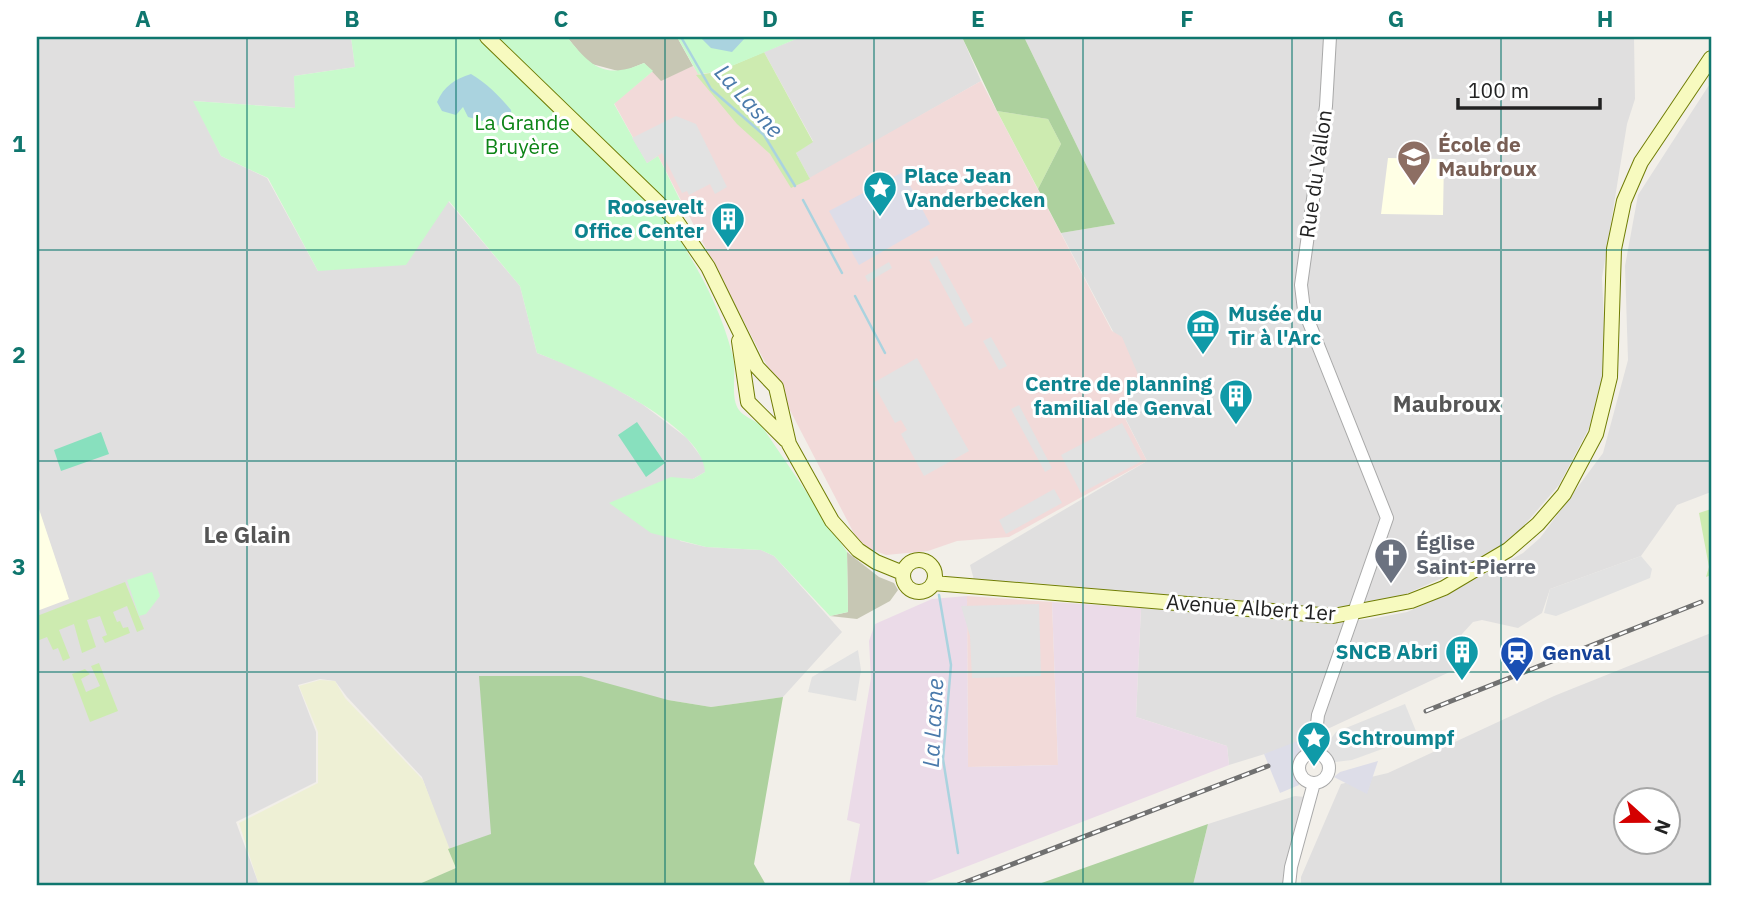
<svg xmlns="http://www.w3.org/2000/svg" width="1748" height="922" viewBox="0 0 1748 922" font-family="'IBM Plex Sans',sans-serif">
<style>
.residential{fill:#e0dfdf;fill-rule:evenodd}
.commercial{fill:#f2dad9}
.industrial{fill:#ebdbe8}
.education{fill:#ffffe5}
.construction{fill:#c7c7b4}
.farmland{fill:#eef0d5}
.grass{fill:#cdebb0}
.forest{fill:#add19e}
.park{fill:#c8facc}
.pitch{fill:#88e0be}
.parking{fill:#e2e2e2}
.plaza{fill:#dddde8}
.water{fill:#aad3df}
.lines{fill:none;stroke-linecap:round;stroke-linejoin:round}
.stream{stroke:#aad3df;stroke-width:2.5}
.tertiary-casing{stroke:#a9a9a9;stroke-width:14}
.secondary-casing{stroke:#707d05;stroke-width:16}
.tertiary{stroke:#fff;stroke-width:12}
.secondary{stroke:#f7fabf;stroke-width:14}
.rail-casing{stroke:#707070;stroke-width:5}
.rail{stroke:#fff;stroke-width:2.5;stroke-dasharray:8;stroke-linecap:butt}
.grid{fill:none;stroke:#0f766e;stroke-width:2;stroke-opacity:0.55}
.labels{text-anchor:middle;stroke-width:6;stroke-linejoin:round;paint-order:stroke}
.park-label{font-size:21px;fill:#0c8416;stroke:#fff}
.education-label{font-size:21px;font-weight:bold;fill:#785e54;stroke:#fff;text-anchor:start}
.street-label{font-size:21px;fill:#222;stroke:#fff}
.culture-label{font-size:21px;font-weight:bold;fill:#0d838f;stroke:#fff;text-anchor:start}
.worship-label{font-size:21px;font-weight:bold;fill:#5b616d;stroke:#fff;text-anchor:start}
.transit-label{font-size:21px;font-weight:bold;fill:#164399;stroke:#fff;text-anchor:start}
.water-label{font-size:23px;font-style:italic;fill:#4a7aab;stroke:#fff}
.neighbourhood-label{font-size:23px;font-weight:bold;fill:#555;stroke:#fff}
.neatline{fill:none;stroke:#0f766e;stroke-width:2.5}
.grid-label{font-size:23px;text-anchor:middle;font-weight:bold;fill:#0f766e}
</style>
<rect width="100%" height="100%" fill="#f2efe9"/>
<!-- residential -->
<path class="residential" d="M37 37H351L355 67 294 76 296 108 194 101 221 156 267 178 318 271 448 201 520 286 537 353 589 373 642 404 687 438 705 462V472L693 479 671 478 680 541 706 547 761 550 774 556 842 632 783 697 711 707 668 700 491 835 448 849 422 777 347 697 335 681 320 679 298 685 316 732V782L236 822 259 885H37Z
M801 37H962L981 81 810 179 796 153 813 141 764 52Z
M1024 37H1634L1635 99 1627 124 1602 278 1606 367 1589 428 1559 485 1514 537 1469 566 1397 598 1325 609 1024 582 974 580 970 565 1147 461 1118 404 1142 386 1061 233 1115 224Z
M1711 82V492L1677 505 1641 556 1550 589 1542 613 1518 628 1482 620 1473 622 1462 634 1456 669 1291 746 1229 765 1227 746 1136 717 1141 608 1335 622 1370 619 1407 612 1448 594 1523 553 1540 538 1603 453 1628 360 1625 266 1638 195Z
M1711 633V885H1301V877L1341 784 1388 773 1554 696ZM1626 800H1668V842H1626Z
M1295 796 1305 797 1287 885H1193L1208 824Z"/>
<!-- commercial -->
<path class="commercial" d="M693 66 716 99 770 154 795 186 981 81 1112 331 1122 337 1143 386 1118 405 1147 461 1009 537 957 541 928 551 886 555 860 545 658 156 647 163 614 103 653 71 661 80Z
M967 596 1052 602 1058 765 968 767Z"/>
<!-- industrial -->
<path class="industrial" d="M967 596 968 767 1058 765 1052 602 1141 608 1136 717 1227 746 1229 765 919 885H849L860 824 847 820 871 678 869 641 875 624 932 599Z"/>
<!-- education -->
<path class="education" d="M1388 158 1444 159 1443 215 1381 214Z
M37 503 69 599 37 611Z"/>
<!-- construction -->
<path class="construction" d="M567 37H677L693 66 661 81 644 63 622 72 588 63Z
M847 552 879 577 894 583 898 590 890 601 857 619 830 616 848 612Z"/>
<!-- farmland -->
<path class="farmland" d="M320 680 335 681 345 698 423 780 457 868 417 885H259L239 823 318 783V732L299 686Z"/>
<!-- grass -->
<path class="grass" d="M764 52 813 142 796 153 810 179 791 188 770 154 737 124 696 75 717 72Z
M997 111 1048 119 1061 144 1038 189Z
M1711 509V575L1706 577 1709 567 1699 513Z
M125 582 144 629 137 632 127 606 113 612 117 622 120 621 123 628 128 627 130 633 105 643 102 637 107 635 100 616 87 620 96 647 82 653 74 624 59 630 70 658 63 661 58 648 53 650 47 637 37 641V616Z
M99 663 118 711 90 722 72 674 85 669 90 674 81 679 86 692 100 686 91 666Z"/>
<!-- forest -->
<path class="forest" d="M962 37H1024L1115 224 1061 233 1038 189 1061 144 1048 119 997 111Z
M479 676H581L668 700 711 707 783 697 754 864 766 885H417L456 868 448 849 491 834Z
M1208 824 1193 885H1036Z"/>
<!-- park -->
<path class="park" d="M351 37H567C591 67 605 80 644 63L653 71 614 104 647 163 658 156 683 206 669 223C697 266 719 304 732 353 738 372 729 396 739 410 743 416 755 421 761 425L847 552 848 612 830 616 774 556 761 550 706 547 651 533 609 503 671 477 693 479 705 472C704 424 577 368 537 353L520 286 449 201 406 265 318 271 268 178 221 156 193 101 295 108 294 76 355 67Z
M677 37H801L717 72 698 74Z
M152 572 160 596 146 614 139 616 127 580Z"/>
<!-- pitch -->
<path class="pitch" d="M637 422 665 463 646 477 618 435Z
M101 432 109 454 61 471 54 450Z"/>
<!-- parking -->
<path class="parking" d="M676 116 696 124 727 187 715 194 710 184 689 195 687 191 682 193 662 153 647 163 632 138Z
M937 256 973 322 965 327 929 260Z
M889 262 892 268 868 282 865 276Z
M991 337 1007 366 999 370 983 341Z
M917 358 969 451 924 476 901 434 907 430 901 420 895 423 873 383Z
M1019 405 1052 468 1045 472 1011 409Z
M1122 423 1142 461 1081 493 1061 455Z
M1054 489 1062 503 1006 534 999 520Z
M1641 556 1652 569 1650 578 1556 616 1544 613 1550 589Z
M1039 604 1041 676 972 678 970 636 961 606Z
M858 650 861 670 856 701 808 692 812 677Z
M1405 704 1418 736 1352 760 1335 762 1327 754 1329 741 1336 732Z"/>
<!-- plaza -->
<path class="plaza" d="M903 172 930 224 859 265 829 211Z
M1311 736 1295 766 1299 785 1280 793 1264 754Z
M1378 761 1367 794 1334 777 1340 772Z"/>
<!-- water -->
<path class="water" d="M700 37H746L732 52 711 48Z
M471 74C488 84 499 96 511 110L512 119 505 127 468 117 463 107 456 115 442 111 437 102C444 86 455 79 471 74Z"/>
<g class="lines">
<!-- stream -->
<path class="stream" d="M681 37 711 89 764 135 795 186
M803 200 842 273
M855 296 885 353
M939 595 951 665 943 759 958 853"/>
<!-- tertiary casing -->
<g class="tertiary-casing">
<path id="tertiary" d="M1314 753 1318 715 1387 518 1304 310 1301 285 1326 106 1330 37
M1299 768a15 15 0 1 1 30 0a15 15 0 1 1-30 0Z
M1289 885 1291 867 1314 783"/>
</g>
<!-- secondary casing -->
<g class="secondary-casing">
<path id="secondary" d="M487 37 675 219 708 267 757 367 776 387 789 444 832 521 858 550 876 562 903 573
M739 341 748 402 786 440
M903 576a16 16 0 1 1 32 0a16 16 0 1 1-32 0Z
M933 583 1333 616 1411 601 1444 588 1508 550 1538 524 1564 494 1596 434 1610 377 1614 249 1624 201 1641 162 1711 58"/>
</g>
<!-- tertiary -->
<use href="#tertiary" class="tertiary"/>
<!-- secondary -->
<use href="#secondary" class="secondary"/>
<!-- rail casing -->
<g class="rail-casing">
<path id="rail" d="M1426 711 1701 602
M958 885 1268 766"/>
</g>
<!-- rail -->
<use href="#rail" class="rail"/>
</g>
<!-- grid -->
<path class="grid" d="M247 37V885M456 37V885M665 37V885M874 37V885M1083 37V885M1292 37V885M1501 37V885M37 250H1711M37 461H1711M37 672H1711"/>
<!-- icons -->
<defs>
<g id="school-pin" transform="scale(1.75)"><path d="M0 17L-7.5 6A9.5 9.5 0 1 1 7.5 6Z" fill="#8d6e63" stroke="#fff"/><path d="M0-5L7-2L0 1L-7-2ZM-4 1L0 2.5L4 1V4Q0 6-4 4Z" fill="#fff"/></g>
<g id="sight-pin" transform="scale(1.75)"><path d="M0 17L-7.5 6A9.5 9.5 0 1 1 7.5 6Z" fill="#0f9aa8" stroke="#fff"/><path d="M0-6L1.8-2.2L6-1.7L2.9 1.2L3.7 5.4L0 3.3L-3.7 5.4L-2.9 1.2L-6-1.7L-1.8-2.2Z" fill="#fff"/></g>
<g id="building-pin" transform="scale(1.75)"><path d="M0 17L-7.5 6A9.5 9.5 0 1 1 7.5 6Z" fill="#0f9aa8" stroke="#fff"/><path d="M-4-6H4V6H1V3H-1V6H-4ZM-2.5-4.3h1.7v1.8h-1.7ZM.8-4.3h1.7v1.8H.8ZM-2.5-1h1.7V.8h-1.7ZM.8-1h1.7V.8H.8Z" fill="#fff"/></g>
<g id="museum-pin" transform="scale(1.75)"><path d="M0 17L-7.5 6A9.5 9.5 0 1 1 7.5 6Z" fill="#0f9aa8" stroke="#fff"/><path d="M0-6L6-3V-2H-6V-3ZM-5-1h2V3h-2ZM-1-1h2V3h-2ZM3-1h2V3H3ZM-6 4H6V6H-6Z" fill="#fff"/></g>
<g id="church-pin" transform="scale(1.75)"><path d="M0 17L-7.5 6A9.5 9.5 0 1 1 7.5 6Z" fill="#6b7280" stroke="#fff"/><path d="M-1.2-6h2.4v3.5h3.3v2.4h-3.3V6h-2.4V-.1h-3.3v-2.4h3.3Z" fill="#fff"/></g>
<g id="station-pin" transform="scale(1.75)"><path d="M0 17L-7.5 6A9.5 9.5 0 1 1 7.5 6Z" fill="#1a4fb4" stroke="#fff"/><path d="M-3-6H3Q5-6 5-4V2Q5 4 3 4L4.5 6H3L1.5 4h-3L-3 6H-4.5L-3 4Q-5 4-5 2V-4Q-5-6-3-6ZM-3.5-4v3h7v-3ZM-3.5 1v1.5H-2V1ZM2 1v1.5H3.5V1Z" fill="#fff"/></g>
</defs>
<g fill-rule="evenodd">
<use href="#school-pin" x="1414" y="157"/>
<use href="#sight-pin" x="880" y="188"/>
<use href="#building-pin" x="728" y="219"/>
<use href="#museum-pin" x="1203" y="326"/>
<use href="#building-pin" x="1236" y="396"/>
<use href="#church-pin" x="1391" y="555"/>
<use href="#building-pin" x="1462" y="652"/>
<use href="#station-pin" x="1517" y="653"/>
<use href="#sight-pin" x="1314" y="738"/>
</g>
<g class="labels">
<!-- park labels -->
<g class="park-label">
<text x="522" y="130">La Grande<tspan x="522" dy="24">Bruyère</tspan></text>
</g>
<!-- education labels -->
<g class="education-label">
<text x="1438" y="152">École de<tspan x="1438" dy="24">Maubroux</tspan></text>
</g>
<!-- street labels -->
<g class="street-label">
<text transform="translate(1316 174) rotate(-82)" y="7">Rue du Vallon</text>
<text transform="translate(1251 608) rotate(4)" y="7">Avenue Albert 1er</text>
</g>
<!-- culture labels -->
<g class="culture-label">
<text x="904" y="183">Place Jean<tspan x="904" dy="24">Vanderbecken</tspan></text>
<text x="704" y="214" text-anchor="end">Roosevelt<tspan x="704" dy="24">Office Center</tspan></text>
<text x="1228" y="321">Musée du<tspan x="1228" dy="24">Tir à l'Arc</tspan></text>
<text x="1212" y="391" text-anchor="end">Centre de planning<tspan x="1212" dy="24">familial de Genval</tspan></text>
<text x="1438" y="659" text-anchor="end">SNCB Abri</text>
<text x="1338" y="745">Schtroumpf</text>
</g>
<!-- worship labels -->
<g class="worship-label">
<text x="1416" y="550">Église<tspan x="1416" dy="24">Saint-Pierre</tspan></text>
</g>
<!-- transit labels -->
<g class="transit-label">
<text x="1542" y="660">Genval</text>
</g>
<!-- water labels -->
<g class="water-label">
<text transform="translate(749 101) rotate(48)" y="8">La Lasne</text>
<text transform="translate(933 723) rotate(-87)" y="8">La Lasne</text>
</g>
<!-- neighbourhood labels -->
<g class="neighbourhood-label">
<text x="1447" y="412">Maubroux</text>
<text x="247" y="543">Le Glain</text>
</g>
</g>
<!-- border -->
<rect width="1748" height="922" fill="none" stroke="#ffffff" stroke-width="77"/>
<!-- north arrow -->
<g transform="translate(1647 821) rotate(111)"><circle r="33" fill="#ffffff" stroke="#a7a7a7" stroke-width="2"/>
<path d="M0-5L12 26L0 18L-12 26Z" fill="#d40000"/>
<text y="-10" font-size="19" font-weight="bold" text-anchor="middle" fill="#222222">N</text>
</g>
<!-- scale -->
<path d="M1458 98v10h142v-10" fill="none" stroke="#222222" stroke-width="3.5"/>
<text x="1468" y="98" font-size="21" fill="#222222" stroke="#ffffff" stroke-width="5" paint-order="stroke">100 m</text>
<rect x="38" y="38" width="1672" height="846" class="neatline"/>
<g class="grid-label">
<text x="143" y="27">A</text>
<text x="352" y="27">B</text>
<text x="561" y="27">C</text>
<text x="770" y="27">D</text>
<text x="978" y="27">E</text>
<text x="1187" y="27">F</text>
<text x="1396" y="27">G</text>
<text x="1605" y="27">H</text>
<text x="19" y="152">1</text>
<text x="19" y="363">2</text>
<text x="19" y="575">3</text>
<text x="19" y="786">4</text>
</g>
</svg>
